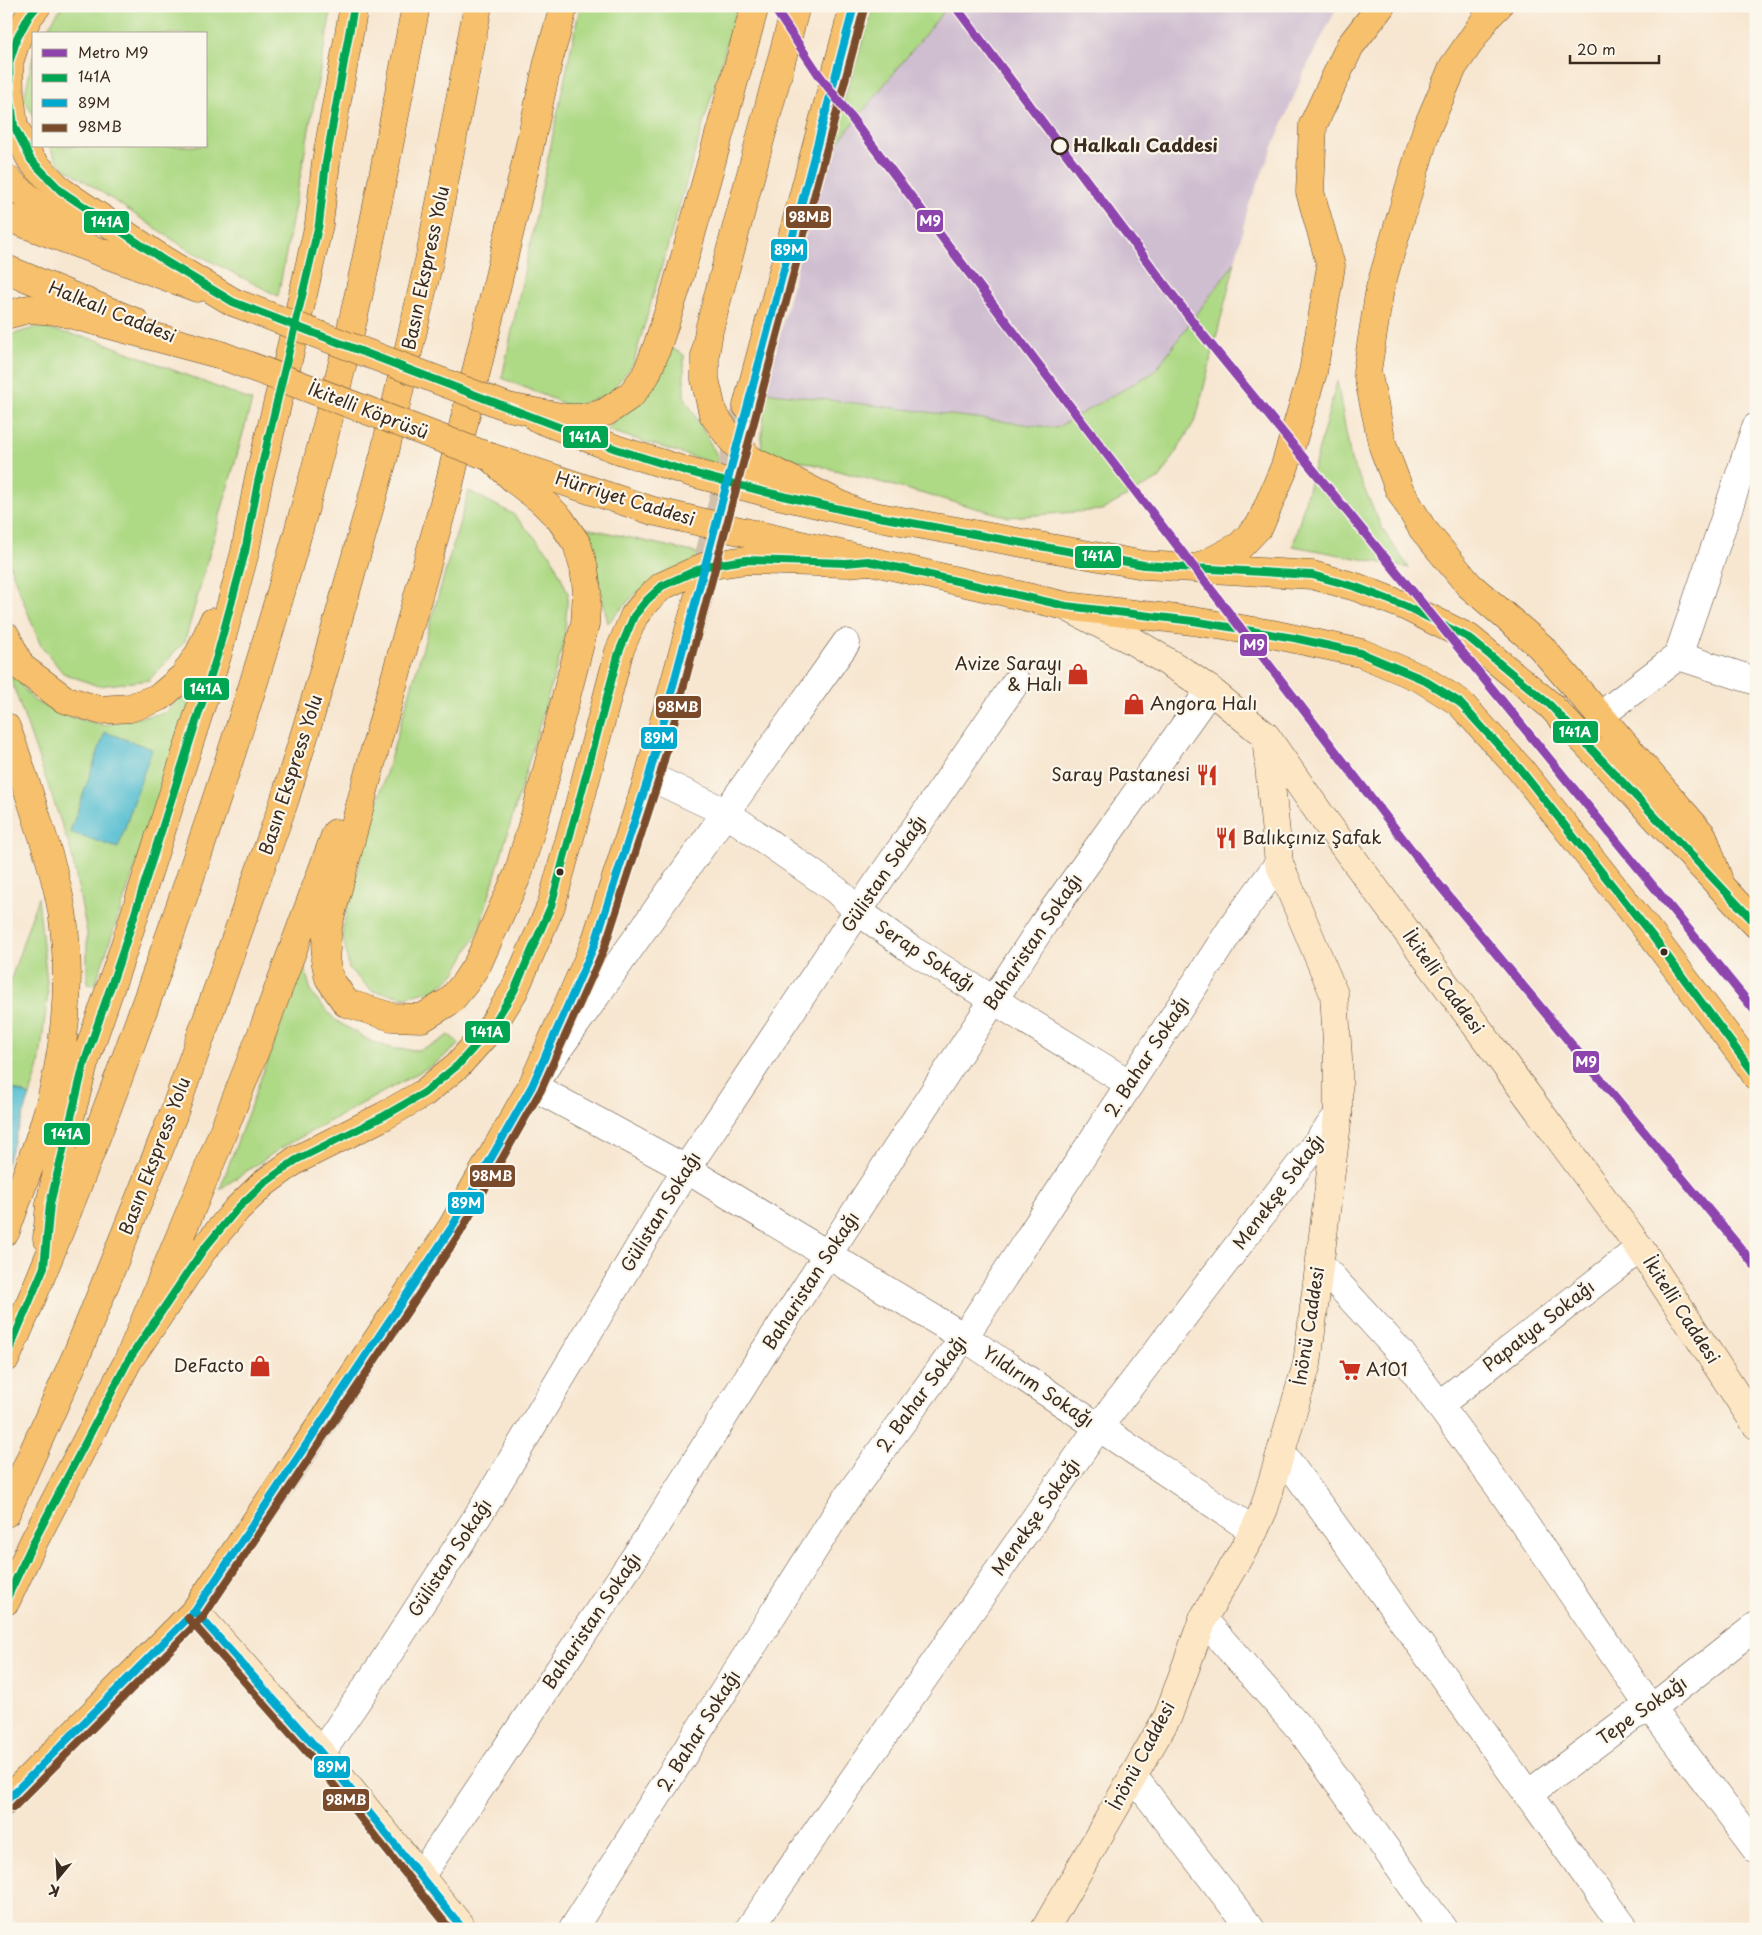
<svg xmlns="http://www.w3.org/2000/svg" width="1762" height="1935" viewBox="0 0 1762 1935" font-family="'Playpen Sans',sans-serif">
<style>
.industrial{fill:#cfbdd0}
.green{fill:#aed985;stroke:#748252}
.water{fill:#54bed1;stroke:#487478}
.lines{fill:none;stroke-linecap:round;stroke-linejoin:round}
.primary-tunnel{stroke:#d1c0ac;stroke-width:28;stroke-dasharray:28 14;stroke-linecap:butt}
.street-casing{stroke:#574639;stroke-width:29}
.secondary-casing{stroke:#574639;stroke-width:29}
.primary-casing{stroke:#574639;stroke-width:29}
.highway-casing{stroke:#574639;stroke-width:29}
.street{stroke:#fff;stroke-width:28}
.secondary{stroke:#fce6c4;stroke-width:28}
.primary{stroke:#f7c06c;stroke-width:28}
.highway{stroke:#f7c06c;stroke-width:28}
.primary-bridge-casing{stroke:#574639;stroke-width:29;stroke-linecap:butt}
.primary-bridge{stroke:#f7c06c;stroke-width:28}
.bus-1-casing{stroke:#fbf7ec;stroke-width:11}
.bus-2-casing{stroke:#fbf7ec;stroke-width:11}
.bus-3-casing{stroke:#fbf7ec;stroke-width:11}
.bus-1{stroke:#00a651;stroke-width:8}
.bus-2{stroke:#00a9ce;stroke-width:8}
.bus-3{stroke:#7a4b2a;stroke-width:8}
.metro-1-casing{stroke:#fbf7ec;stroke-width:12}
.metro-1{stroke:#8e44ad;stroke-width:9}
.stop-dot{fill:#fbf7ec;stroke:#3b2a1e;stroke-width:2.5}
.bus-dot{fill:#3b2a1e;stroke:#fbf7ec;stroke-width:2}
.labels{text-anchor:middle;stroke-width:4.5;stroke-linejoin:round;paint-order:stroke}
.stop-label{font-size:18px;font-weight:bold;fill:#3b2a1e;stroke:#fbf7ec;text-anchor:start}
.street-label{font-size:18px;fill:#3b2a1e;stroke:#fbf7ec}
.poi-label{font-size:18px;fill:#3b2a1e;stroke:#fbf7ec;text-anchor:end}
.line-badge{stroke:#fbf7ec;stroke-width:2}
.badge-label{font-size:14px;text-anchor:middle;font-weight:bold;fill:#fff}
</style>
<rect width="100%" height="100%" fill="#fbf7ec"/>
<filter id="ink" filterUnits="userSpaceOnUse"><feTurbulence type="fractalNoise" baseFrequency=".02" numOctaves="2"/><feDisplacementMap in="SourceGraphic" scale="10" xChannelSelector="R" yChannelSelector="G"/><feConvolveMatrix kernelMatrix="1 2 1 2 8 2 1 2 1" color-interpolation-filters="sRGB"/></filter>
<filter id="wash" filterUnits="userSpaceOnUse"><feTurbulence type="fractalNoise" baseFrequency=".0096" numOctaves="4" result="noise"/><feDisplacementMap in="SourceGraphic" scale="20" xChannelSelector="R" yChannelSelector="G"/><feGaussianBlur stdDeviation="1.12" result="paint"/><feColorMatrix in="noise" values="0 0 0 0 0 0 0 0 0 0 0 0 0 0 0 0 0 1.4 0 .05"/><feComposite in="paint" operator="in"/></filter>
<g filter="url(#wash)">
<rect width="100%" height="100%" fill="#f7e6d0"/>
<!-- industrial -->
<path class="industrial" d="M948 6H1338L1305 70 1248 207 1235 262 1154 373 1056 428 765 392 825 158 857 118 826 77 845 65 858 81Z"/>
<!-- green -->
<path class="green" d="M62 6H332L278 296 187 249 59 164 49 146H206V34H44Z
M580 6H738L633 364 609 394 572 407 502 378Z
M874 6H948L825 158Z
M34 52V117L24 99Z
M1235 262 1196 419 1160 478 1102 510 1009 517 761 450 765 392 1056 428 1154 372Z
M38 327 97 340 252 401 185 641 149 680 98 686 63 673 40 644 6 556V336Z
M669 347 684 355V396L723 466 606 430 641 397Z
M1337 381 1351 460 1383 530 1409 568 1293 546Z
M469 491 513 514 551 555 568 593 564 642 479 930 454 975 434 990 406 997 372 991 349 969 342 930 357 872Z
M578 526 706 555 637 592 608 623 596 570Z
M6 665 33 700 59 714 103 725 164 713 199 681 95 985 87 983V933L71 851Z
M38 897 48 993 39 1066 30 1096 6 1086V995Z
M303 964 312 994 335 1020 372 1042 394 1049 418 1050 435 1044 449 1035 460 1044 436 1063 281 1148 220 1189Z"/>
<!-- water -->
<path class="water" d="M105 732 152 749 118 848 70 832Z
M6 1086 30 1096 6 1165Z"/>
</g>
<g filter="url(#ink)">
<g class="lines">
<!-- primary-tunnel -->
<path class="primary-tunnel" d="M698 598 747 406"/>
<!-- street casing -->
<g class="street-casing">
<path id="street" d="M846 643 532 1086 686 1169 964 1337 1254 1531
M1678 656 1756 427
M1600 716 1678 656 1756 681
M649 776 725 812 836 890 858 911 909 948 1130 1084
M1320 1264 1401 1353 1502 1491 1651 1709 1756 1848
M1439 1405 1640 1248
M1281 1452 1625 1929
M1203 1619 1301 1730 1443 1929
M321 1753 378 1670 486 1503 686 1169 858 911 1016 682
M1133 1776 1251 1929
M1527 1795 1633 1716 1651 1709 1756 1626
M420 1877 653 1530 764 1352 1044 923 1210 690
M573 1929 846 1499 964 1337 1237 920 1279 863
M749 1929 1098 1428 1338 1115"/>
</g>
<!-- secondary casing -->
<g class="secondary-casing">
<path id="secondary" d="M1067 607 1133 641 1184 672 1210 690 1266 736 1320 814 1640 1248 1756 1425
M195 1611 321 1753 463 1929
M1045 1929 1168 1716 1203 1619 1254 1531 1264 1509 1307 1364 1338 1115V1059L1334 994 1279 863 1266 736"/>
</g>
<!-- primary casing -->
<g class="primary-casing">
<path id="primary" d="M1498 6 1488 16 1453 67 1427 128 1380 288 1367 371 1383 447 1399 489 1422 528 1469 585 1540 646 1703 836 1718 878
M6 178 41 209 78 233
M6 217 197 288
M6 269 135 322
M747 406 854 6
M537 418 616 449 689 472 765 492 857 513 1144 565 1312 575 1356 587 1405 606 1469 638 1550 705 1756 924
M490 457 653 511 1066 606 1193 621 1272 634 1361 653 1422 679 1459 702 1520 769 1653 937 1752 1069 1756 1076
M1198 568 1240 546 1260 525 1285 466 1313 372 1331 266 1310 192 1313 125 1350 46 1381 6
M6 1801 195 1611 300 1456 452 1227 532 1086 594 946 649 776 698 598"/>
</g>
<!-- highway casing -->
<g class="highway-casing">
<path id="highway" d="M37 6 29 16 17 38 9 63 10 93 14 126 31 160 61 191 165 261 233 302
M796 6 709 330 705 356V379L713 414 731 439 751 460 857 513
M6 315 29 309 58 311 218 354
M508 407 566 418H588L606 412 631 395 646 375 656 350 676 289 755 6
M490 457 516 481 541 500 560 519 577 544 584 568 587 591 585 624 538 805 518 874 478 963 465 983 450 1001 422 1018 392 1017 346 1003 329 978 325 959 328 926 374 753 449 485 523 176 548 62 564 6
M6 636 21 667 64 699 99 710 130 708 160 697 184 676 200 652 213 622
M6 727C19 761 30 796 41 831 50 859 59 888 63 918 72 986 65 1059 44 1124 33 1160 18 1195 6 1231
M47 1238 50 1204 62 1149 84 1064 123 951 217 656 245 552 258 482 289 356 319 224 326 162 354 6
M6 1358C59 1239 105 1117 149 994 229 773 299 549 353 320 377 216 395 111 416 6
M128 1361 203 1250 237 1209 263 1184 296 1160 384 1116 424 1093 458 1065 491 1028 514 991 551 906 579 805 619 652 634 616 647 600 662 586 706 566 746 560 846 563 868 561
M6 1513 77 1354 173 1115 284 802 322 677 384 456 429 261 478 6
M6 1601 34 1541 128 1361 215 1152 262 1033 336 833"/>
</g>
<!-- street -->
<use href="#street" class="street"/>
<!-- secondary -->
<use href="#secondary" class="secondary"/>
<!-- primary -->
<use href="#primary" class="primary"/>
<!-- highway -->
<use href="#highway" class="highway"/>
<!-- primary-bridge casing -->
<g class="primary-bridge-casing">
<path id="primary-bridge" d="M233 302 508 407
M218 354 490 457"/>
</g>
<!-- primary-bridge -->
<use href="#primary-bridge" class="primary-bridge"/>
<!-- bus-1 casing -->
<g class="bus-1-casing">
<path id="bus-1" d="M37 6 29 16 17 38 9 63 10 93 14 126 31 160 61 191 165 261 233 302 616 449 689 472 765 492 857 513 1144 565 1312 575 1356 587 1405 606 1469 638 1550 705 1756 924
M6 1357 44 1267 50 1204 84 1064 123 951 217 656 245 552 258 482 319 224 326 162 354 6
M6 1600 34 1541 128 1361 203 1250 237 1209 263 1184 296 1160 384 1116 424 1093 458 1065 491 1028 514 991 551 906 619 652 634 616 647 600 662 586 706 566 746 560 846 563 868 561 1066 606 1193 621 1294 638 1361 653 1422 679 1459 702 1520 769 1653 937 1756 1076"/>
</g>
<!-- bus-2 casing -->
<g class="bus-2-casing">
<path id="bus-2" d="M195 1611 321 1753 463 1929
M6 1801 195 1611 452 1227 532 1086 594 946 649 776 854 6"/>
</g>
<!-- bus-3 casing -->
<g class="bus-3-casing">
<path id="bus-3" d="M188 1618 313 1759 450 1929
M13 1808 203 1617 460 1233 541 1090 604 949 659 779 864 9"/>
</g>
<!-- bus-1 -->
<use href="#bus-1" class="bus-1"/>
<!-- bus-2 -->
<use href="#bus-2" class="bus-2"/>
<!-- bus-3 -->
<use href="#bus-3" class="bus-3"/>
<!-- metro-1 casing -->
<g class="metro-1-casing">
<path id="metro-1" d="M773 6 819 75 1079 418 1426 869 1756 1267
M955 6 1199 330 1756 1012"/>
</g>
<!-- metro-1 -->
<use href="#metro-1" class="metro-1"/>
</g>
</g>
<!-- icons -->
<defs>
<g id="shop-bare" transform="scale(1.725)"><path d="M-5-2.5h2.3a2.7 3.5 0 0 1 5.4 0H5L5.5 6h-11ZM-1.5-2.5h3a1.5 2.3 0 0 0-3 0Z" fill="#c8321e" stroke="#fbf7ec" stroke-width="2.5" paint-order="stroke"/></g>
<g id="restaurant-bare" transform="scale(1.725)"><path d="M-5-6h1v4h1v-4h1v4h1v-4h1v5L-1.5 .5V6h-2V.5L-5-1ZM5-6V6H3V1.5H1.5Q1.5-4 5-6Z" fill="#c8321e" stroke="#fbf7ec" stroke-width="2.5" paint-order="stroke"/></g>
<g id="supermarket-bare" transform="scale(1.725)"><path d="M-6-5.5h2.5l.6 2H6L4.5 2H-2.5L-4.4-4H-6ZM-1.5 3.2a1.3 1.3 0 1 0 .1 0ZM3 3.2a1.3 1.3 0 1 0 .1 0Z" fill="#c8321e" stroke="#fbf7ec" stroke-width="2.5" paint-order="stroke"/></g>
</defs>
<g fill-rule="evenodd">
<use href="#shop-bare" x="1078" y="674"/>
<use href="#shop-bare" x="1134" y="704"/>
<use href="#restaurant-bare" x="1207" y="775"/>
<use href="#restaurant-bare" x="1226" y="838"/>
<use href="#shop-bare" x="260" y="1366"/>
<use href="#supermarket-bare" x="1350" y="1370"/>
</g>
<!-- markers -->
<circle class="stop-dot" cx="1060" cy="146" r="8"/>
<g class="bus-dot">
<circle cx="560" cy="872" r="4.5"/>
<circle cx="1664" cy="952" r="4.5"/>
</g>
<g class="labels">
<!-- stop labels -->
<g class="stop-label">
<text x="1073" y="152">Halkalı Caddesi</text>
</g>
<!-- street labels -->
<g class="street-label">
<text transform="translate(426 268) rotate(-78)" y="6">Basın Ekspress Yolu</text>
<text transform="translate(112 312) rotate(22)" y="6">Halkalı Caddesi</text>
<text transform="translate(368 411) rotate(21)" y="6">İkitelli Köprüsü</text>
<text transform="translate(625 499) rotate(17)" y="6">Hürriyet Caddesi</text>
<text transform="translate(291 775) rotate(-72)" y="6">Basın Ekspress Yolu</text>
<text transform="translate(884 874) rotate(-56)" y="6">Gülistan Sokağı</text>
<text transform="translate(1033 942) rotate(-56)" y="6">Baharistan Sokağı</text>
<text transform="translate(925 956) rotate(33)" y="6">Serap Sokağı</text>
<text transform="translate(1443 982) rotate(54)" y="6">İkitelli Caddesi</text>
<text transform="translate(1147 1057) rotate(-57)" y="6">2. Bahar Sokağı</text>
<text transform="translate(155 1156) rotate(-69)" y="6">Basın Ekspress Yolu</text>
<text transform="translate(1279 1192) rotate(-53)" y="6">Menekşe Sokağı</text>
<text transform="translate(661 1212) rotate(-59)" y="6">Gülistan Sokağı</text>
<text transform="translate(811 1281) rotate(-57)" y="6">Baharistan Sokağı</text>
<text transform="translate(1681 1310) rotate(57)" y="6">İkitelli Caddesi</text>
<text transform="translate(1309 1326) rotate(-81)" y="6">İnönü Caddesi</text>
<text transform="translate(1539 1326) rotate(-38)" y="6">Papatya Sokağı</text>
<text transform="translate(1038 1387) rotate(34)" y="6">Yıldırım Sokağı</text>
<text transform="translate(922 1394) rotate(-54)" y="6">2. Bahar Sokağı</text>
<text transform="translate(1036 1517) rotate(-55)" y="6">Menekşe Sokağı</text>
<text transform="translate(450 1558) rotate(-57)" y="6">Gülistan Sokağı</text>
<text transform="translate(592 1621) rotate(-56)" y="6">Baharistan Sokağı</text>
<text transform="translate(1642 1711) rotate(-35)" y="6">Tepe Sokağı</text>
<text transform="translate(699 1731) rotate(-58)" y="6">2. Bahar Sokağı</text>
<text transform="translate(1142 1756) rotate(-62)" y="6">İnönü Caddesi</text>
</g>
<!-- poi labels -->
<g class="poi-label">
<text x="1062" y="670">Avize Sarayı<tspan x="1062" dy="21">&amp; Halı</tspan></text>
<text x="1150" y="710" text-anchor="start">Angora Halı</text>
<text x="1190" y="781">Saray Pastanesi</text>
<text x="1242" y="844" text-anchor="start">Balıkçınız Şafak</text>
<text x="244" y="1372">DeFacto</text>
<text x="1366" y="1376" text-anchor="start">A101</text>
</g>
</g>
<g class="line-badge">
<rect x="785" y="205" width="47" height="24" rx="5" fill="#7a4b2a"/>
<rect x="916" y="209" width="28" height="24" rx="5" fill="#8e44ad"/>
<rect x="83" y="210" width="47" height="24" rx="5" fill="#00a651"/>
<rect x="770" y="238" width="38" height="24" rx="5" fill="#00a9ce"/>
<rect x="562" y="425" width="47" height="24" rx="5" fill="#00a651"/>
<rect x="1074" y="545" width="48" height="24" rx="5" fill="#00a651"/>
<rect x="1239" y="633" width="29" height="24" rx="5" fill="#8e44ad"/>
<rect x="183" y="677" width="47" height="24" rx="5" fill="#00a651"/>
<rect x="655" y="695" width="47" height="24" rx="5" fill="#7a4b2a"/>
<rect x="1552" y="720" width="47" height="24" rx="5" fill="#00a651"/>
<rect x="640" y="726" width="38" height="24" rx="5" fill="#00a9ce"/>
<rect x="464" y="1020" width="47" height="24" rx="5" fill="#00a651"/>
<rect x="1572" y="1050" width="28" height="24" rx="5" fill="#8e44ad"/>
<rect x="43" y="1122" width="48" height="24" rx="5" fill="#00a651"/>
<rect x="469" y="1164" width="47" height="24" rx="5" fill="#7a4b2a"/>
<rect x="447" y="1191" width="38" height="24" rx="5" fill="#00a9ce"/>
<rect x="313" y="1755" width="38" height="24" rx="5" fill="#00a9ce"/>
<rect x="322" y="1788" width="48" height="24" rx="5" fill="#7a4b2a"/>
</g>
<g class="badge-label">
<text x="809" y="222">98MB</text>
<text x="930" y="226">M9</text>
<text x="107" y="227">141A</text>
<text x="789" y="255">89M</text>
<text x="585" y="442">141A</text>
<text x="1098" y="561">141A</text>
<text x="1254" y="650">M9</text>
<text x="206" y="694">141A</text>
<text x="678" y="712">98MB</text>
<text x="1575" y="737">141A</text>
<text x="659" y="743">89M</text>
<text x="487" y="1037">141A</text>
<text x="1586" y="1067">M9</text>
<text x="67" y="1139">141A</text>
<text x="492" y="1181">98MB</text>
<text x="466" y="1208">89M</text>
<text x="332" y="1772">89M</text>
<text x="346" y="1805">98MB</text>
</g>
<!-- margin -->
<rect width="1762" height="1935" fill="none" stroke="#fbf7ec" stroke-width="25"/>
<!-- legend -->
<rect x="32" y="32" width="175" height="115" fill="#fbf7ec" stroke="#aea59a"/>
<rect x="42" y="49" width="25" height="8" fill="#8e44ad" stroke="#aea59a"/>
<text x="78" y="58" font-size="15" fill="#3b2a1e">Metro M9</text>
<rect x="42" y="74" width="25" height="8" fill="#00a651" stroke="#aea59a"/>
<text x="78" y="82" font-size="15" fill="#3b2a1e">141A</text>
<rect x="42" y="99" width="25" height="8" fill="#00a9ce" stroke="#aea59a"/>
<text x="78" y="108" font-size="15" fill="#3b2a1e">89M</text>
<rect x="42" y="124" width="25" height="8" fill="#7a4b2a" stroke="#aea59a"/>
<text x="78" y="132" font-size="15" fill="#3b2a1e">98MB</text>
<!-- north arrow -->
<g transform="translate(58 1878) rotate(198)" stroke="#fbf7ec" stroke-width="4" paint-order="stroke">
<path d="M0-4L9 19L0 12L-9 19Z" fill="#3b2a1e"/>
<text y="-8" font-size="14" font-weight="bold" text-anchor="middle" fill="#3b2a1e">K</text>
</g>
<!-- scale -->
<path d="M1570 55v8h89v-8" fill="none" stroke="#3b2a1e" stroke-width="2.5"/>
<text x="1577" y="55" font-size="15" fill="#3b2a1e" stroke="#fbf7ec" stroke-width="4" paint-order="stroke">20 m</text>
</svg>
